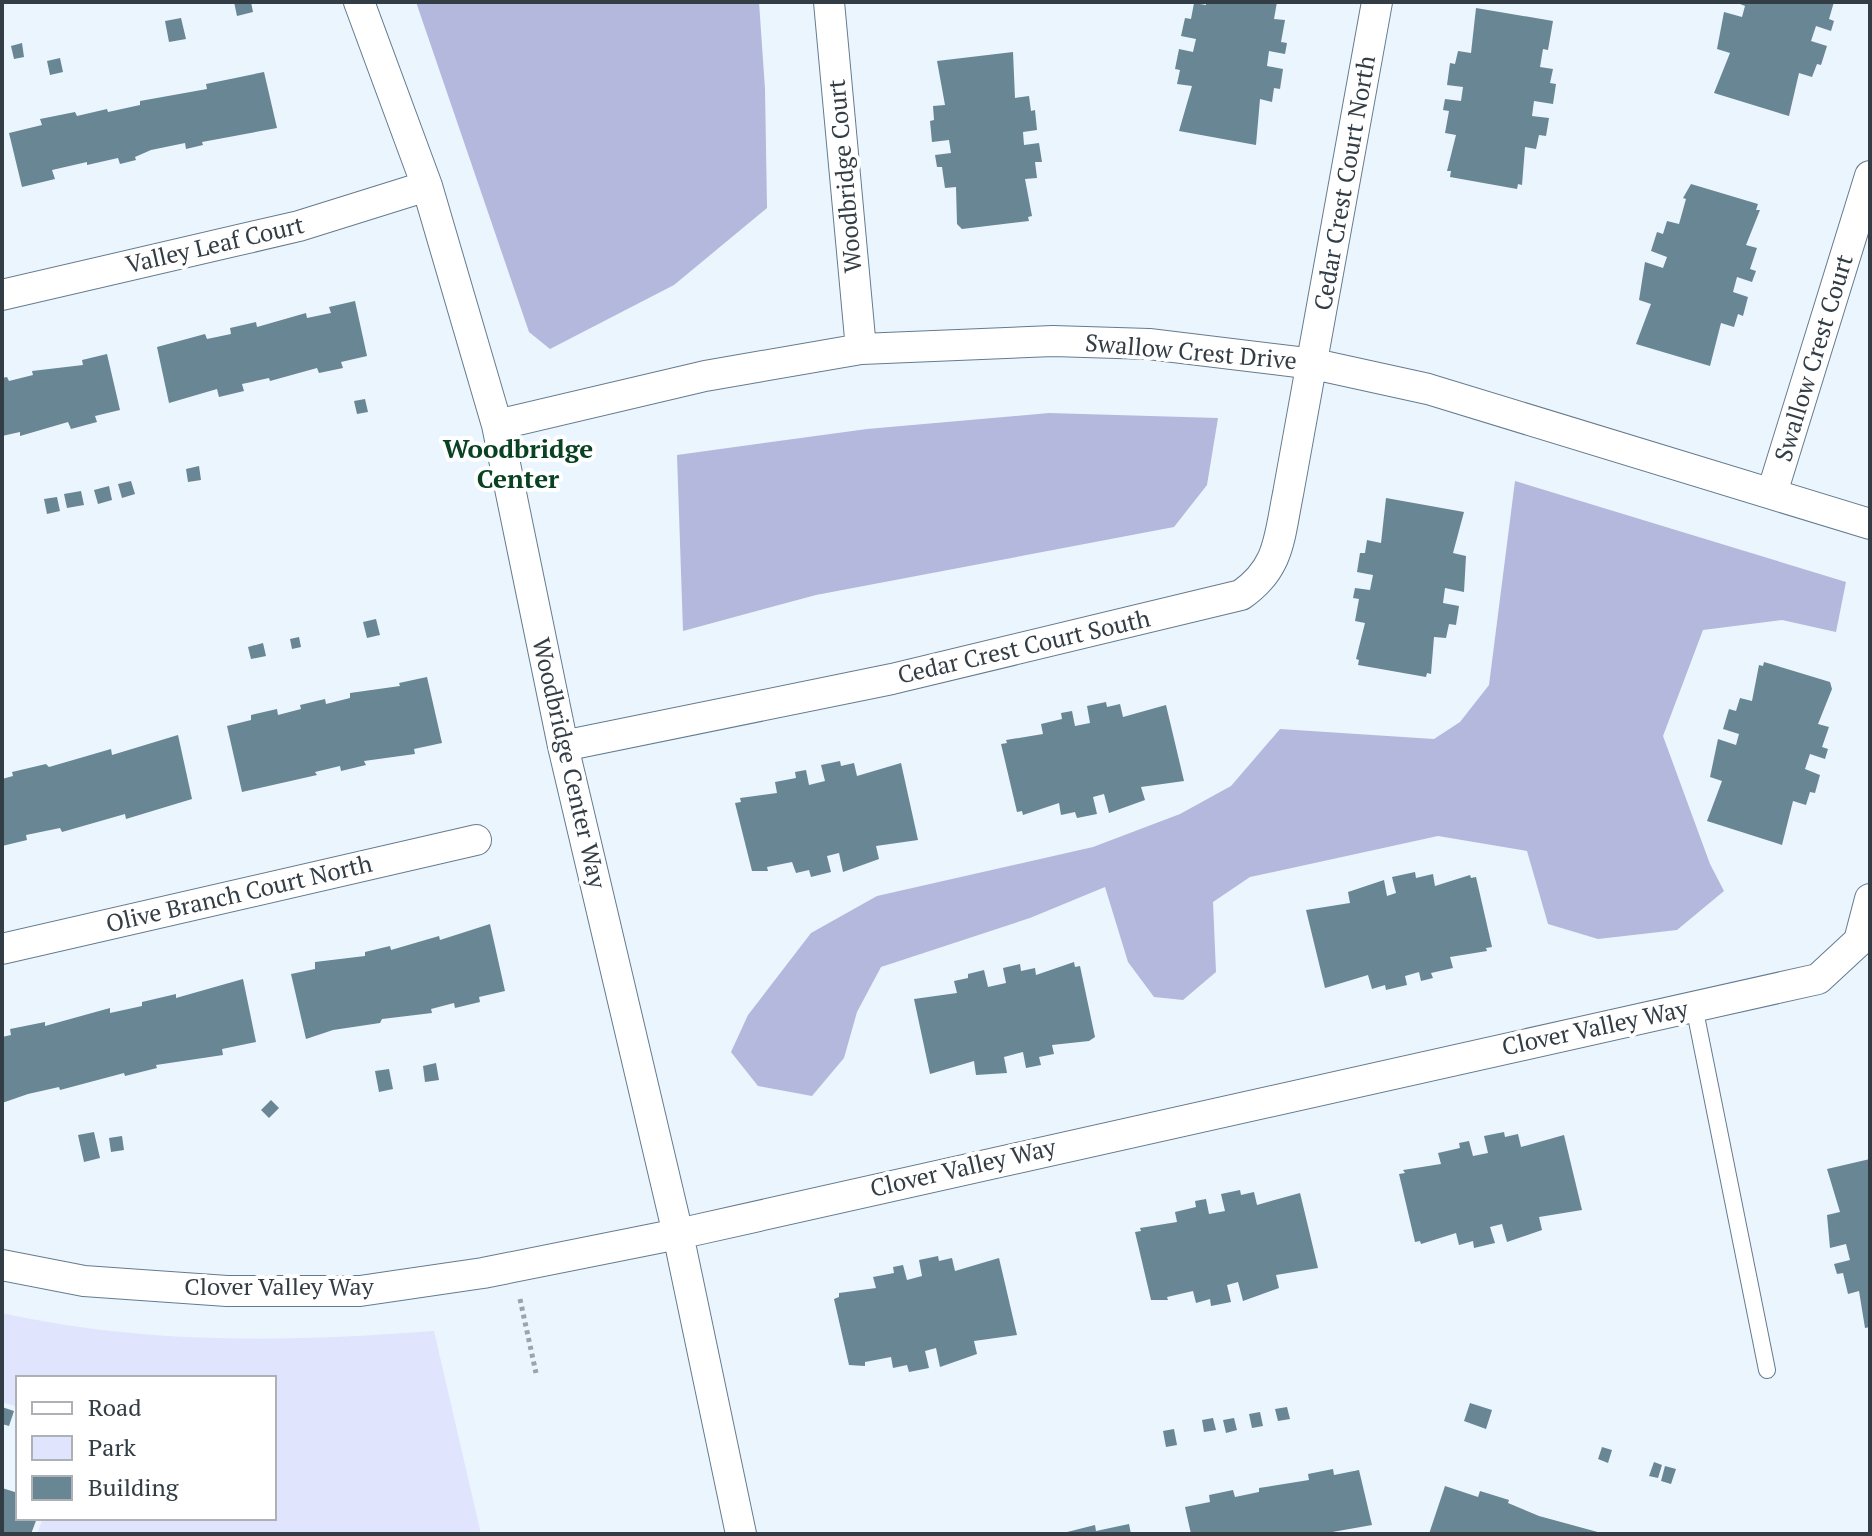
<svg xmlns="http://www.w3.org/2000/svg" width="1872" height="1536" viewBox="0 0 1872 1536" font-family="'PT Serif',serif">
<style>
.green{fill:#e1e4fd}
.forest{fill:#b4b8dd}
.building{fill:#688693}
.lines{fill:none;stroke-linecap:round;stroke-linejoin:round}
.lane-casing{stroke:#647b8e;stroke-width:18}
.street-casing{stroke:#647b8e;stroke-width:32}
.path{stroke:#9aa4ac;stroke-width:5;stroke-dasharray:4 4;stroke-linecap:butt}
.lane{stroke:#fff;stroke-width:16}
.street{stroke:#fff;stroke-width:30}
.labels{text-anchor:middle;stroke-width:8;stroke-linejoin:round;paint-order:stroke}
.street-label{font-size:24px;fill:#333d45;stroke:#fff}
.neighbourhood-label{font-size:26px;font-weight:bold;fill:#084222;stroke:#fff}
</style>
<rect width="100%" height="100%" fill="#ebf5fe"/>
<!-- green -->
<path class="green" d="M2 1313C146 1345 288 1342 434 1331L481 1534H37L43 1518H274V1378H18V1407L2 1402Z"/>
<!-- forest -->
<path class="forest" d="M416 2H759L765 89 767 208 674 285 550 349 529 332Z
M1049 413 1218 418 1207 485 1174 527 816 595 683 631 677 455 867 429Z
M1515 481 1846 582 1836 632 1782 620 1703 630 1663 736 1710 864 1724 891 1677 930 1598 939 1548 924 1527 851 1438 836 1250 877 1213 902 1216 972 1183 1000 1154 997 1128 962 1105 887 1030 918 881 967 857 1012 844 1058 812 1096 758 1086 731 1052 748 1015 811 933 877 896 1093 847 1180 814 1231 786 1280 729 1434 739 1460 722 1489 685Z"/>
<!-- building -->
<path class="building" d="M234 2H251L253 12 237 16Z
M1206 2H1277L1274 19 1285 20 1281 42 1287 43 1285 54 1269 51 1267 66 1283 69 1280 89 1274 88 1272 102 1260 99 1256 145 1179 131 1192 86 1177 84 1180 70 1175 69 1179 49 1193 52 1196 39 1181 36 1185 18 1191 19 1194 3 1206 5Z
M1735 2H1834L1829 19 1834 21 1831 31 1816 26 1811 41 1827 46 1821 65 1817 64 1812 77 1799 73 1789 116 1714 93 1730 53 1717 49 1724 12 1742 17 1745 6Z
M1476 8 1553 21 1548 50 1543 49 1540 67 1553 69 1550 83 1556 84 1553 104 1534 101 1532 116 1549 118 1546 136 1539 135 1536 149 1525 147 1522 185 1518 184 1517 189 1450 177 1451 171H1447L1456 135 1445 133 1449 111 1443 110 1445 99 1461 101 1463 87 1447 85 1450 63 1455 64 1458 51 1471 53Z
M181 18 186 39 169 42 165 21Z
M22 43 24 57 14 59 11 46Z
M1013 52 1015 98 1029 96 1031 111 1035 110 1037 130 1023 132 1024 145 1039 143 1042 162H1035L1037 178 1025 179 1032 216 1028 217 1029 221 962 229 957 224 956 187 945 188 942 167H937L935 155 951 153 949 140 932 142 930 121 934 120 933 106 945 105 937 61Z
M60 58 63 72 50 75 47 61Z
M264 72 277 128 202 142 203 145 186 149 185 143 151 150 135 157 136 160 120 164 118 158 87 165V162L52 170 55 179 22 187 9 133 42 125 40 119 75 112 77 116 107 109 108 112 140 105V101L207 89 206 84Z
M1691 184 1758 204 1756 210H1760L1746 245 1757 248 1750 269 1756 271 1752 282 1737 277 1733 292 1748 297 1743 316 1738 314 1734 327 1721 323 1710 366 1636 344 1651 304 1639 300 1645 262 1663 268 1667 257 1651 251 1657 232 1663 234 1667 221 1679 224 1686 199 1683 198Z
M355 301 367 356 341 362 343 368 319 373 317 368 270 381 269 378 242 384 244 391 219 397 217 389 169 403 157 347 205 334 207 339 231 334 230 328 256 322 257 327 306 313 307 318 331 313 329 307Z
M107 354 120 410 95 416 97 422 71 429 68 422 20 436V432L2 436V378L7 377 9 381 33 375 32 371 83 365 82 360Z
M365 399 368 412 357 414 354 401Z
M199 466 201 480 188 482 186 469Z
M131 481 135 494 122 498 118 484Z
M109 486 112 500 98 504 94 490Z
M81 491 84 505 67 508 64 494Z
M57 497 60 511 47 514 44 499Z
M1386 498 1464 512 1453 553 1466 556 1464 592 1445 588 1443 603 1459 606 1456 625 1449 624 1446 638 1434 637 1431 674 1427 673 1426 677 1358 665 1359 660 1356 659 1365 623 1355 621 1359 599 1353 598 1355 588 1370 590 1373 575 1357 572 1360 553H1365L1367 540 1381 543Z
M376 619 380 635 367 638 363 622Z
M299 637 301 647 292 649 290 639Z
M263 643 266 656 251 659 248 647Z
M1764 662 1830 682 1832 689 1818 724 1829 727 1822 747 1828 749 1825 759 1810 754 1805 769 1820 775 1815 793 1810 792 1806 805 1793 801 1782 845 1707 821 1722 781 1710 777 1718 739 1736 745 1739 734 1723 729 1729 709 1736 711 1740 698 1752 701 1759 665 1763 666Z
M427 677 442 743 414 749 415 754 364 761 366 765 341 771 340 766 315 772 317 775 242 792 227 726 251 720V715L277 709 278 715 301 709 300 705 325 699 326 704 350 698V693L400 686 399 683Z
M1106 702 1107 707 1120 704 1123 717 1166 705 1184 781 1141 787 1145 800 1109 813 1104 794 1093 797 1097 814 1077 818 1075 812 1061 815 1059 803 1023 815 1022 811 1017 812 1001 744 1007 743 1006 740 1043 734 1041 724 1062 719 1061 713 1072 711 1075 726 1090 723 1087 706Z
M178 735 192 799 126 819 125 814 62 832 60 828 26 835 27 840 2 846V779L13 776 12 772 46 764 49 767 111 749 112 755Z
M840 761 841 766 854 763 857 776 901 763 918 840 876 846 879 859 843 872 839 853 827 856 831 872 811 877 809 870 796 873 792 862 767 867 768 871H752L735 803 741 802 740 798 777 793 775 782 796 778 795 772 806 770 809 785 825 781 821 765Z
M1415 872 1416 878 1433 874 1435 886 1470 875 1471 878 1476 877 1492 947 1486 948 1487 951 1450 957 1453 968 1431 973 1433 978 1421 981 1419 972 1405 976 1407 985 1386 990 1385 985 1372 989 1368 975 1325 988 1306 910 1350 903 1348 892 1384 880 1387 896 1396 893 1392 877Z
M490 924 505 991 479 997 480 1002 455 1008 454 1003 431 1009 432 1013 382 1019 380 1023 333 1030 306 1039 291 974 315 969V962L365 956V952L390 946 391 950 439 936 440 940Z
M1074 962 1075 967 1080 966 1095 1037 1089 1041 1052 1045 1054 1054 1039 1057 1041 1065 1026 1068 1023 1052 1004 1057 1007 1073 976 1075 974 1061 930 1074 914 999 957 993 954 981 968 978V974L984 970 988 987 1006 983 1003 968 1020 964 1021 971 1035 968 1036 975Z
M243 979 256 1042 222 1049 223 1055 156 1065 157 1068 125 1076 124 1073 60 1090 59 1087 28 1094 2 1103V1037L11 1035 10 1029 45 1022V1026L110 1008V1013L142 1006V1002L176 994V998Z
M436 1063 439 1080 425 1082 423 1066Z
M389 1069 393 1089 379 1092 375 1071Z
M271 1100 279 1108 269 1118 261 1110Z
M94 1132 100 1158 84 1162 78 1135Z
M1504 1132 1505 1137 1518 1134 1521 1147 1564 1135 1582 1210 1539 1217 1542 1230 1507 1242 1502 1224 1490 1227 1495 1243 1474 1248 1473 1241 1459 1245 1456 1233 1421 1244 1420 1241 1415 1242 1399 1174 1405 1173 1403 1170 1441 1164 1438 1153 1460 1148 1459 1143 1469 1141 1473 1156 1488 1153 1484 1136Z
M122 1136 124 1150 111 1152 109 1138Z
M1870 1159V1327L1865 1328 1859 1291 1848 1294 1843 1273 1837 1274 1834 1264 1850 1260 1846 1244 1830 1248 1827 1215 1840 1212 1827 1169Z
M1240 1190 1241 1195 1254 1192 1257 1205 1300 1193 1318 1268 1276 1275 1279 1288 1243 1301 1238 1282 1227 1285 1231 1302 1211 1306 1210 1299 1196 1303 1193 1291 1167 1297 1168 1300H1151L1135 1232 1141 1231 1140 1228 1177 1222 1175 1212 1196 1207 1195 1201 1206 1199 1209 1214 1225 1211 1221 1194Z
M938 1256 939 1261 952 1258 955 1271 999 1258 1017 1335 974 1341 977 1354 940 1367 936 1348 925 1351 929 1368 909 1372 907 1365 893 1368 891 1357 865 1362V1366L849 1365 834 1299 839 1297V1293L876 1288 873 1277 894 1273 893 1267 903 1265 907 1280 922 1276 919 1260Z
M1470 1403 1492 1410 1486 1429 1464 1421Z
M2 1407 14 1411 9 1426 2 1424Z
M1287 1407 1290 1419 1278 1421 1275 1409Z
M1260 1412 1263 1426 1252 1428 1249 1414Z
M1213 1418 1216 1430 1204 1432 1202 1420Z
M1234 1418 1237 1430 1226 1433 1223 1420Z
M1174 1429 1177 1445 1166 1447 1163 1431Z
M1602 1447 1612 1450 1608 1463 1598 1459Z
M1654 1462 1662 1465 1658 1478 1649 1476Z
M1665 1466 1676 1469 1671 1484 1661 1481Z
M1333 1469 1334 1475 1359 1470 1372 1525 1321 1534H1191L1185 1507 1210 1502 1209 1495 1233 1490 1235 1497 1259 1492V1488L1309 1480 1308 1474Z
M1445 1486 1478 1497 1480 1491 1509 1500 1508 1503 1539 1516 1605 1534H1429Z
M2 1488 18 1493V1518H37L31 1534H2Z
M1129 1524 1131 1534H1059L1095 1525 1096 1531Z"/>
<g class="lines">
<!-- lane casing -->
<g class="lane-casing">
<path id="lane" d="M1694 1006 1767 1370"/>
</g>
<!-- street casing -->
<g class="street-casing">
<path id="street" d="M359 2 427 186 497 425 563 746 678 1234 741 1534
M829 2 861 349
M2 295 299 226 427 186
M497 425 705 376 861 349 1053 341 1149 344 1314 364 1428 389 1870 524
M1772 493 1870 176
M563 746 892 679 1241 595C1280 568 1279 538 1288 494L1377 2
M2 949 476 840
M2 1265 84 1281 227 1291H360L483 1273 678 1234 1818 979 1859 941 1870 899"/>
</g>
<!-- path -->
<path class="path" d="M520 1299 536 1373"/>
<!-- lane -->
<use href="#lane" class="lane"/>
<!-- street -->
<use href="#street" class="street"/>
</g>
<g class="labels">
<!-- street labels -->
<g class="street-label">
<text transform="translate(845 176) rotate(-95)" y="8">Woodbridge Court</text>
<text transform="translate(1345 183) rotate(-80)" y="8">Cedar Crest Court North</text>
<text transform="translate(215 245) rotate(-13)" y="8">Valley Leaf Court</text>
<text transform="translate(1191 352) rotate(5)" y="8">Swallow Crest Drive</text>
<text transform="translate(1814 358) rotate(-73)" y="8">Swallow Crest Court</text>
<text transform="translate(1024 647) rotate(-13)" y="8">Cedar Crest Court South</text>
<text transform="translate(569 763) rotate(77)" y="8">Woodbridge Center Way</text>
<text transform="translate(239 894) rotate(-13)" y="8">Olive Branch Court North</text>
<text transform="translate(1595 1028) rotate(-12)" y="8">Clover Valley Way</text>
<text transform="translate(963 1168) rotate(-13)" y="8">Clover Valley Way</text>
<text x="279" y="1295">Clover Valley Way</text>
</g>
<!-- neighbourhood labels -->
<g class="neighbourhood-label">
<text x="518" y="458">Woodbridge<tspan x="518" dy="30">Center</tspan></text>
</g>
</g>
<!-- border -->
<rect width="1872" height="1536" fill="none" stroke="#333d45" stroke-width="8"/>
<!-- legend -->
<rect x="16" y="1376" width="260" height="144" fill="#ffffff" stroke="#adb1b5" stroke-width="2"/>
<rect x="32" y="1402" width="40" height="12" fill="#ffffff" stroke="#adb1b5" stroke-width="2"/>
<text x="88" y="1416" font-size="24" fill="#333d45">Road</text>
<rect x="32" y="1436" width="40" height="24" fill="#e1e4fd" stroke="#adb1b5" stroke-width="2"/>
<text x="88" y="1456" font-size="24" fill="#333d45">Park</text>
<rect x="32" y="1476" width="40" height="24" fill="#688693" stroke="#adb1b5" stroke-width="2"/>
<text x="88" y="1496" font-size="24" fill="#333d45">Building</text>
</svg>
